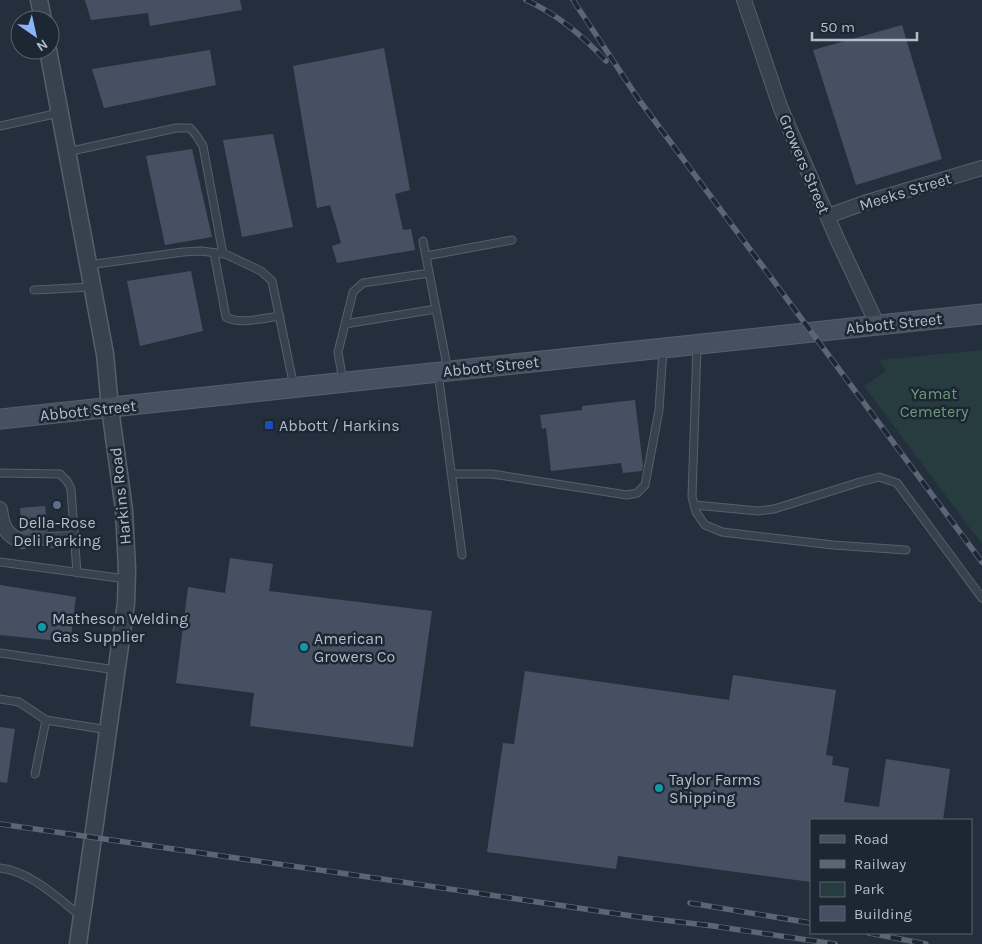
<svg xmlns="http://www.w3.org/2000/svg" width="982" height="944" viewBox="0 0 982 944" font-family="Karla,sans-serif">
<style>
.green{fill:#263c3f}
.building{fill:#455162}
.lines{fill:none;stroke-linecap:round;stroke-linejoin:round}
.minor-tunnel{stroke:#3a4453;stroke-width:14;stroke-dasharray:14 7;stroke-linecap:butt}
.service-casing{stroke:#565f6c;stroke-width:9}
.minor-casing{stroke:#565f6c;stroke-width:16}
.tertiary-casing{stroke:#565f6c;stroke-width:19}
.secondary-casing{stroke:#565f6c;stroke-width:21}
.service{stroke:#38414e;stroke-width:7}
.minor{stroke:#38414e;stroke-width:14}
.tertiary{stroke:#38414e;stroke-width:16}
.secondary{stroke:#465061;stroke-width:19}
.rail-casing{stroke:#5a6575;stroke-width:5.5}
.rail{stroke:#1d2633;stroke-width:4;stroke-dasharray:11;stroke-linecap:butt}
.transit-dot{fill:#1a4fb4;stroke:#1d2633;stroke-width:2}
.service-dot{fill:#5c6f8a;stroke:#1d2633;stroke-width:2}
.culture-dot{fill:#0f9aa8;stroke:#1d2633;stroke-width:2}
.labels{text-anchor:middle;stroke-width:5;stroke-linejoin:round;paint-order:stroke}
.street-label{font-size:16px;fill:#b4bcc9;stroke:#1d2633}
.park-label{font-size:16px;fill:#6b9a76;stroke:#1d2633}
.poi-label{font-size:16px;fill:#b4bcc9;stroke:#1d2633;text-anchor:start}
</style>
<rect width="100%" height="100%" fill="#242f3e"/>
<!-- green -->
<path class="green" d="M982 350V544L864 386 886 371 879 360Z"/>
<!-- building -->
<path class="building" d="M85 0H240L242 10 150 26 148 13 91 20Z
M902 25 942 159 856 185 813 50Z
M384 48 410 190 395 194 403 230 411 229 415 250 337 263 332 246 341 243 330 205 317 208 293 66Z
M210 50 216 85 104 108 92 69Z
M273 134 293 227 242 237 223 140Z
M192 149 212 237 165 245 146 156Z
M191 271 203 331 140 346 127 281Z
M635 400 643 466 642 471 623 473 621 463 551 471 546 428 542 429 540 415 582 410V406Z
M45 506 48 531 43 533 40 536 39 541 42 546 29 547 31 543V539L29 535 22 532 20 508Z
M230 558 273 564 269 591 432 611 413 747 250 726 254 693 176 683 188 587 225 593Z
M0 585 76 597 71 636 60 634 59 641 0 635Z
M525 671 729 700 733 675 836 690 826 755 833 756 832 765 849 768 844 802 879 807 886 759 950 769 943 820H811V882L618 856 616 869 487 852 503 743 514 744Z
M0 727 15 729 7 783 0 782Z"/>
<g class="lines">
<!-- minor-tunnel -->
<path class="minor-tunnel" d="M23 541 48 540"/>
<!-- service casing -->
<g class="service-casing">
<path id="service" d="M0 126 59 113
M67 152 176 128H190L196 135 203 146 223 254
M423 241 448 371
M214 253 226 317C238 325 265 318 280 316
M426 256 512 240
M88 265 183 252 201 251 225 254 261 271 272 281 294 387
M34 290 92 287
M345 324 436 309
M697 347 692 497 696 512 705 525 722 532 833 545 906 550
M438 372 462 555
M343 381 338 352 353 292 363 283 429 273
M0 473 60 474 67 481 71 489 77 573
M451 474H492L627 495 637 493 645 485 659 410 663 350
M695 505 758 511 774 509 860 482 879 477 897 483 982 598
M0 562 126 579
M0 653 116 670
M0 699 19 702 46 720
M35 774 46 720 108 730
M0 868C30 871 59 899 82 917"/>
</g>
<!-- minor casing -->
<g class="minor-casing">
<path id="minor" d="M744 0 781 109 838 241 877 324
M828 216 864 203 982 168
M0 509C2 526 6 537 23 541
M48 540 74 539"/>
</g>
<!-- tertiary casing -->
<g class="tertiary-casing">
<path id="tertiary" d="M39 0 43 20
M48 50 105 354 110 408 124 510 127 570 126 603 78 944"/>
</g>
<!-- secondary casing -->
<g class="secondary-casing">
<path id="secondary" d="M0 419 982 314"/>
</g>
<!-- service -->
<use href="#service" class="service"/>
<!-- minor -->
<use href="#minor" class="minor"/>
<!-- tertiary -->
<use href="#tertiary" class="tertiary"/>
<!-- secondary -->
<use href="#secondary" class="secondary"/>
<!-- rail casing -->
<g class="rail-casing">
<path id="rail" d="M526 0C557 14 583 36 606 61
M573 0 637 97 982 562
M0 824 382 879 639 917 713 926 835 944
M690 903 811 923
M869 933 926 944"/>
</g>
<!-- rail -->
<use href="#rail" class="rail"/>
</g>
<!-- markers -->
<rect class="transit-dot" x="264" y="420" width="10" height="10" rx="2.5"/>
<circle class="service-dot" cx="57" cy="505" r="5"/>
<g class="culture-dot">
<circle cx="42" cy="627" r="5"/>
<circle cx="304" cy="647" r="5"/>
<circle cx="659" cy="788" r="5"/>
</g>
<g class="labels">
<!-- street labels -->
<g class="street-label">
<text transform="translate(805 164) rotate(67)" y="6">Growers Street</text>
<text transform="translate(905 191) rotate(-17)" y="6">Meeks Street</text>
<text transform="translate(894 323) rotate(-6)" y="6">Abbott Street</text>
<text transform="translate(491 366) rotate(-6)" y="6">Abbott Street</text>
<text transform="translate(88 410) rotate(-6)" y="6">Abbott Street</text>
<text transform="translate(120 496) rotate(-96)" y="6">Harkins Road</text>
</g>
<!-- park labels -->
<g class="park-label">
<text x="934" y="399">Yamat<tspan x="934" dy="18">Cemetery</tspan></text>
</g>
<!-- poi labels -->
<g class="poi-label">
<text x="279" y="431">Abbott / Harkins</text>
<text x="57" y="528" text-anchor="middle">Della-Rose<tspan x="57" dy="18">Deli Parking</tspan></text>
<text x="52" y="624">Matheson Welding<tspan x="52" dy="18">Gas Supplier</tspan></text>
<text x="314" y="644">American<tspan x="314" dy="18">Growers Co</tspan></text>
<text x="669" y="785">Taylor Farms<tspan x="669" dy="18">Shipping</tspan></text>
</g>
</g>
<!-- legend -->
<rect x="810" y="819" width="162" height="115" fill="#1d2633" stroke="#59626f"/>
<rect x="820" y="835" width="25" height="8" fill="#465061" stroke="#59626f"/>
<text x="854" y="844" font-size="15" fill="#b4bcc9">Road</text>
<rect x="820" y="860" width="25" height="8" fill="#5a6575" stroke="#59626f"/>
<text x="854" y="869" font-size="15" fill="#b4bcc9">Railway</text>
<rect x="820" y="882" width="25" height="15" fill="#263c3f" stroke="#59626f"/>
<text x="854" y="894" font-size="15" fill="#b4bcc9">Park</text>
<rect x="820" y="906" width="25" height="15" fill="#455162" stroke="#59626f"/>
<text x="854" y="919" font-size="15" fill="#b4bcc9">Building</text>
<!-- north arrow -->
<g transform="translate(35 35) rotate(146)"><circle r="24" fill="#1d2633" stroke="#59626f"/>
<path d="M0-4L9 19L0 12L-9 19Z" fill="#8ab4f8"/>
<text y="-8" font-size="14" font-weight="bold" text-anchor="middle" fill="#b4bcc9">N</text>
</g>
<!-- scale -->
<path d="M812 32v8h105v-8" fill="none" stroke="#b4bcc9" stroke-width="2.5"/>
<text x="820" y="32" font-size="15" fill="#b4bcc9" stroke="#1d2633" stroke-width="4" paint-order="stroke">50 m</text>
</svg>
